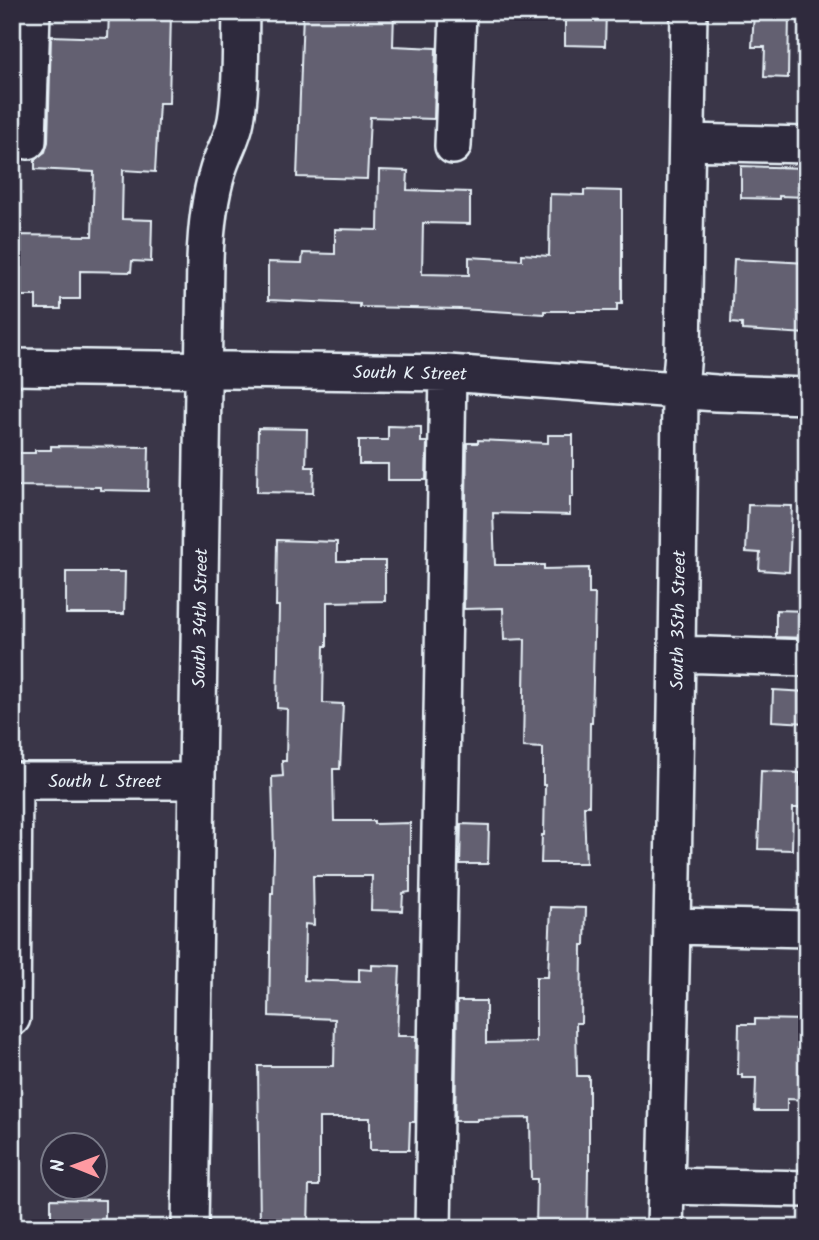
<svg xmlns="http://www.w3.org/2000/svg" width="819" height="1240" viewBox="0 0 819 1240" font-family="Kalam,sans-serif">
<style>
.building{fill:#636171;stroke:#e8f1f8;stroke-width:2}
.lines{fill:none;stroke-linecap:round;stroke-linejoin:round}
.minor-casing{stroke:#e8f1f8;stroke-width:40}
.minor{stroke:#2f2a3d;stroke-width:35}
.labels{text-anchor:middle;stroke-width:5;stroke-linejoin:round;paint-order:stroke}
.street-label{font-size:18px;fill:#e8f1f8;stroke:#2f2a3d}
</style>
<rect width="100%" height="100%" fill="#3a3648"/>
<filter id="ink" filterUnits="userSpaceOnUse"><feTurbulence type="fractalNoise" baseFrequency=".0143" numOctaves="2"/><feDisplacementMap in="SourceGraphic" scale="14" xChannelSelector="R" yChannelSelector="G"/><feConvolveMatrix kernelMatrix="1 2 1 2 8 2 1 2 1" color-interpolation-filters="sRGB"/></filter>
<g filter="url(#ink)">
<!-- building -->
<path class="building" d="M109 12H171L169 103H159L155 172 123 170 122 219 152 220 151 262 132 261 131 272 80 271V299H61V309H36V296H12V235L92 236 94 172 35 169V159L45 152 48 142 51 36 108 38Z
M303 12H394L393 46 436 48 434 119 370 117 367 179 297 177Z
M565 12H606L605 46 565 45Z
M754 12H789L788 78 764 77 765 47H752Z
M741 166 807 168V197L779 196V199L741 198Z
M379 170 408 171 407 190 470 192V224L423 223 422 274 469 275V257L522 260V254L549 256 550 194 584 195V190L622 191V304H617V311H544V314L460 309 360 307V304L268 300V262L302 263 303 253 335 254V229L378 230Z
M734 259 807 263V334L742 330V324L731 323Z
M388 426 421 427V442H427L426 480H388V464H359V440H388Z
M258 428 307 429 306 467H314L313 493 257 492Z
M548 435H573V497H570V515L493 513 495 565H544V569L589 568V594H595L592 723H590L589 806H584L586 863H541L542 835H544L545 785H543V748L523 747 525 639 504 640 503 608 464 609 467 443H478V440L548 443Z
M51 446 149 447 148 491 100 490V487L12 486V453H35V450H51Z
M748 505 792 506 789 572 759 570 760 553 746 552Z
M277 540 337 542V561H385V601L327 602V646H324L323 703 343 704 340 769H333L334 821H374V824L410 823V892L403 893 402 911 371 910 372 876H313L314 925 305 924 304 980 359 982V969L372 970V965L400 966 397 1036H416L415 1122H410L409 1150H370V1118H319V1186H309L308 1228H260L258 1066H334L335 1019 269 1016 271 893H273L274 853 272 777 283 776 282 761H286L287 709 277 708 279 606H276Z
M66 572H125L124 614H66Z
M776 610 807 611V638L776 637Z
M773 690 807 692V723L772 721Z
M761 771 800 773V808H793L792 850 758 849Z
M461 824 489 825 488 864H460Z
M551 907 586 908 585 945H582L581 1023H576L577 1076H589V1169H588L587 1228H536L537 1179H531L530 1118 477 1119V1121H455L457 1001H486V1043L536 1042V977H548Z
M755 1019 807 1020V1100L787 1099V1111H755L756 1078H742V1075H738L739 1024H755Z
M51 1199 105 1200V1228H51Z"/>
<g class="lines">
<!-- minor casing -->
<g class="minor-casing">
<path id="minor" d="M28 141 32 12
M687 142 807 145
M453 146 458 12
M12 367 448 373 716 393 807 396
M678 654 807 658
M12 781H197
M672 926 807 929
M12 1018 14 781
M666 1186 807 1189
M190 1228 205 260C206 229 209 199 218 170 223 153 233 138 236 120 242 85 240 48 241 12
M433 1228 448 373
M665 1228C672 948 678 669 680 389L683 352 689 12"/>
</g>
<!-- minor -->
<use href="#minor" class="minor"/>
</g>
</g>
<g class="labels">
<!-- street labels -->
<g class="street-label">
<text transform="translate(410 373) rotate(1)" y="6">South K Street</text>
<text transform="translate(200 618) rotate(-89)" y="6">South 34th Street</text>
<text transform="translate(678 620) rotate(-89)" y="6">South 35th Street</text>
<text x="105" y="787">South L Street</text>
</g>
</g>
<!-- margin -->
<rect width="819" height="1240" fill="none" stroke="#2f2a3d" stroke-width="42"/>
<rect x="21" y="21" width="777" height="1198" fill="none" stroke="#e8f1f8" stroke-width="2.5" filter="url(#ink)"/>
<!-- north arrow -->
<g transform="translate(74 1166) rotate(271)"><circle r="33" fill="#2f2a3d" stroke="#797a88" stroke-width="2"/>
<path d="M0-5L12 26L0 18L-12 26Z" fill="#ff9aa2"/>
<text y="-10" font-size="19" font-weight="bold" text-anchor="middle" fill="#e8f1f8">N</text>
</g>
</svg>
